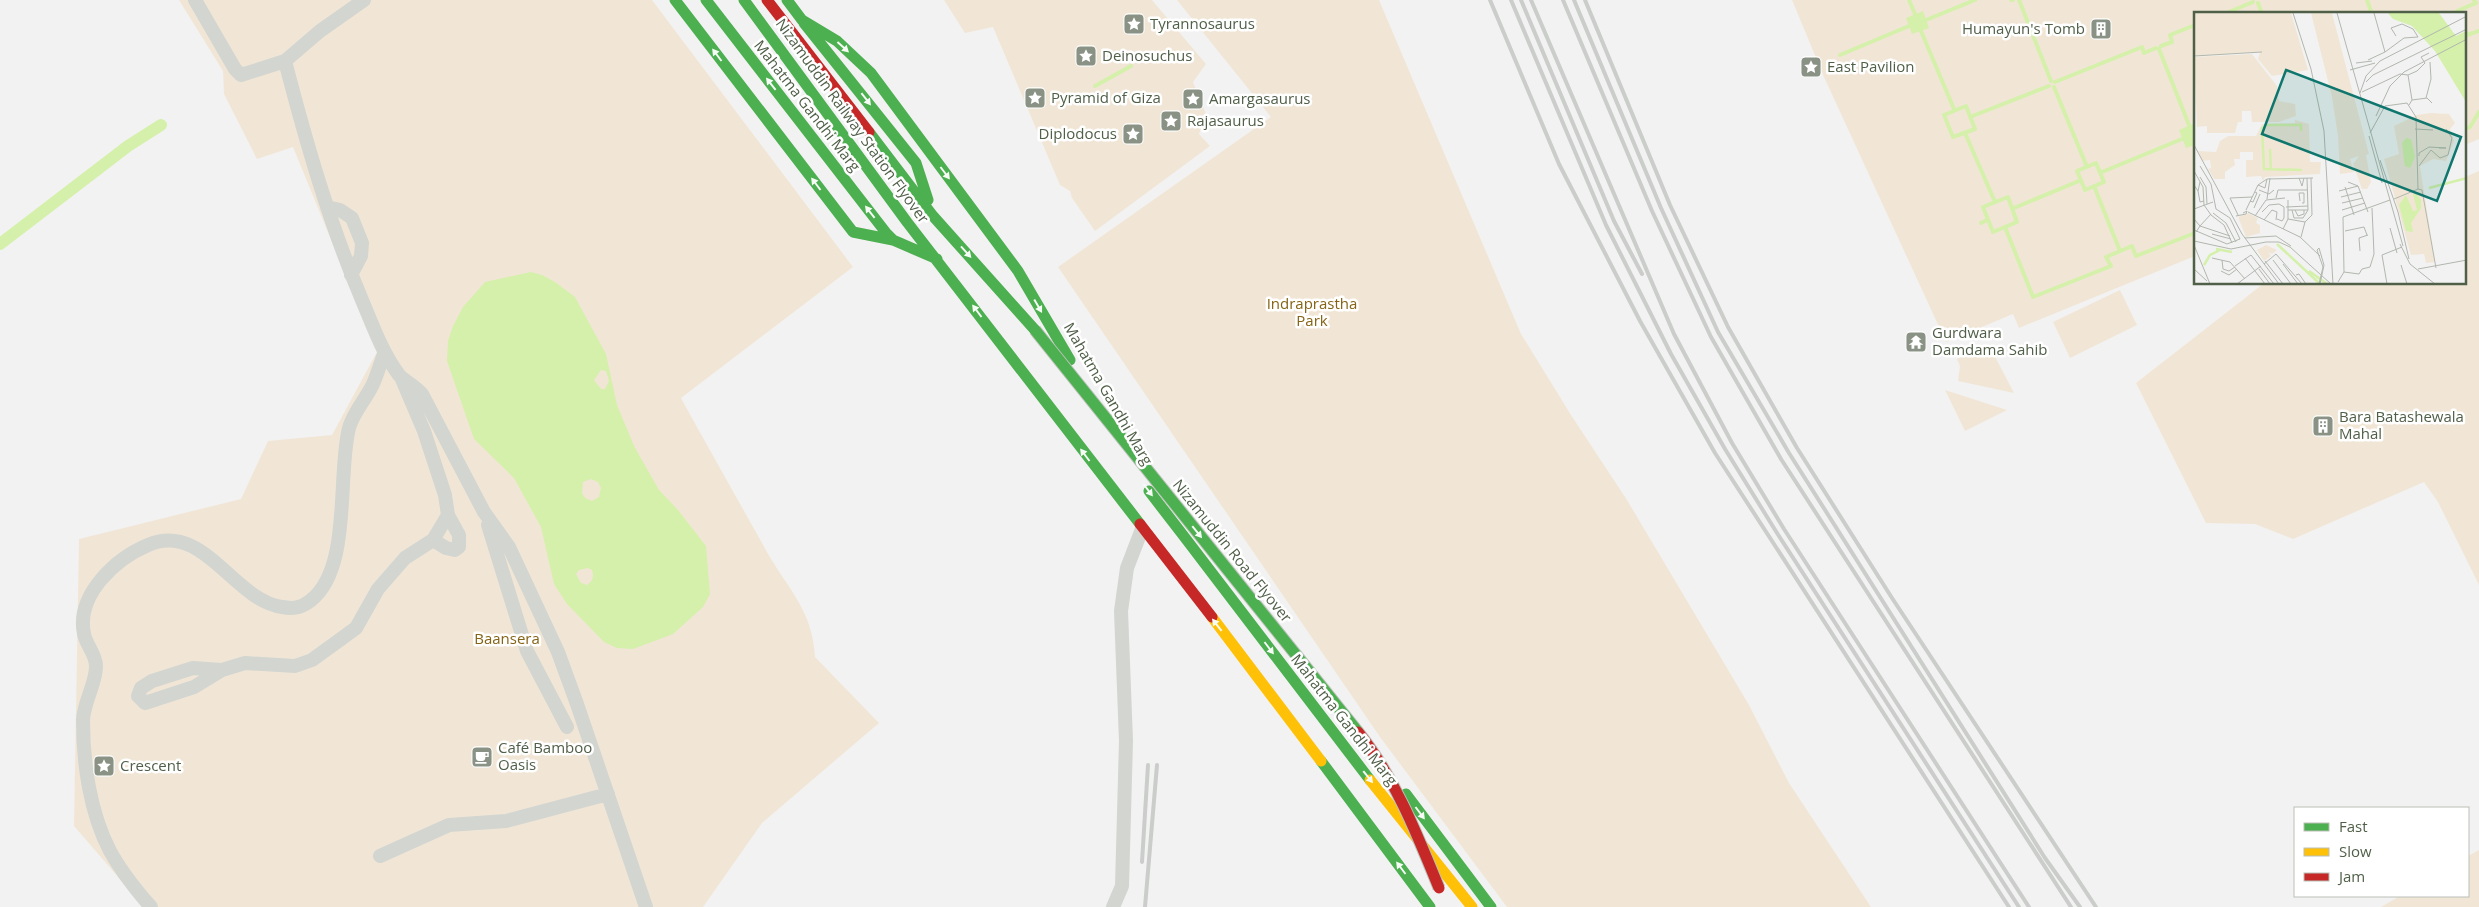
<svg xmlns="http://www.w3.org/2000/svg" width="2479" height="907" viewBox="0 0 2479 907" font-family="'Open Sans',sans-serif">
<style>
.green{fill:#f1e6d6}
.water{fill:#d4f0aa;fill-rule:evenodd}
.lines{fill:none;stroke-linecap:round;stroke-linejoin:round}
.stream{stroke:#d4f0aa;stroke-width:4}
.canal{stroke:#d4f0aa;stroke-width:12}
.street{stroke:#d2d5d0;stroke-width:14}
.fast{stroke:#4caf50;stroke-width:11}
.slow{stroke:#ffc107;stroke-width:11}
.jam{stroke:#c62828;stroke-width:11}
.rail{stroke:#cacdc9;stroke-width:4}
.fast-bridge-casing{stroke:#b9c2b7;stroke-width:13;stroke-linecap:butt}
.jam-bridge-casing{stroke:#b9c2b7;stroke-width:13;stroke-linecap:butt}
.fast-bridge{stroke:#4caf50;stroke-width:11}
.jam-bridge{stroke:#c62828;stroke-width:11}
.oneway{fill:#f6fbf6}
.labels{text-anchor:middle;stroke-width:5;stroke-linejoin:round;paint-order:stroke}
.poi-label{font-size:15px;fill:#505f48;stroke:#fff;text-anchor:start}
.street-label{font-size:15px;fill:#505f48;stroke:#fff}
.park-label{font-size:15px;fill:#856314;stroke:#fff}
.inset-river{fill:none;stroke:#d4f0aa;stroke-width:2.5}
.inset-road{fill:none;stroke:#b1b7ae;stroke-width:1}
.view{fill:#0f766e;fill-opacity:0.15;stroke:#0f766e;stroke-width:2.5}
.inset-edge{fill:none;stroke:#505f48;stroke-width:2.5}
</style>
<rect width="100%" height="100%" fill="#f2f2f2"/>
<!-- green -->
<path class="green" d="M179 0H652L853 267 681 398C709 449 738 500 767 552 788 589 813 611 815 657L879 723 762 823 703 907H144L74 826 79 539 241 499 268 441 332 435 377 352 293 147 257 159 224 94 223 71Z
M944 0H1152L1206 64 1193 82 1206 114 1199 134 1210 146 1095 231 1072 198 1070 191 1060 185 993 27 965 33Z
M1177 0H1379L1521 334 1571 415 1627 500 1749 705 1789 783 1871 907H1507L1380 737 1058 267 1271 117Z
M1792 0H2479V139L2465 145V14H2195V256L2019 328 2013 314 1946 342 1824 77Z
M2479 171V585L2438 502 2424 482 2293 539 2255 524 2206 523 2136 383 2263 284H2465V177Z
M2120 290 2137 325 2070 358 2053 322Z
M1989 345 2014 393 1958 381 1960 366 1957 359Z
M1945 390 2007 410 1965 431Z
M2479 850V907H2381L2400 896H2468V856Z"/>
<!-- water -->
<path class="water" d="M1923 11 1929 28 1912 34 1906 18Z
M2195 123V145L2186 148 2179 130Z
M531 272 542 275 555 282 575 297 606 354 617 405 634 446 659 490 678 510 706 546 710 594 703 607 673 634 633 649 617 648 604 642 567 604 554 584 541 527 514 478 474 439 447 361 448 341 453 326 463 307 485 282ZM601 370 606 371 609 381 605 389H601L594 380ZM591 479 598 482 601 488 599 497 592 501 585 498 582 493 583 482ZM588 568 592 570C594 577 593 581 587 585L581 583 576 574 579 570Z"/>
<g class="lines">
<!-- stream -->
<path class="stream" d="M1909 0 1915 14
M2011 0H2013
M2019 0 2051 81
M2367 0 2372 14
M2258 3 2262 14
M2224 14 2253 2
M2458 14 2457 11 2476 3 2474 0
M1926 20 1975 0
M1921 31 1954 109
M2465 31 2467 35 2479 31
M2161 46 2172 42 2170 35 2195 25
M2159 49 2189 125
M1840 55 1909 26
M2055 82 2142 47 2144 53 2156 48
M1095 86 1131 66
M2054 87 2087 167
M1966 106 1975 129 1953 137 1944 115Z
M1970 117 2049 86
M2465 129 2470 127 2479 112
M1965 133 1995 202
M2096 163 2104 182 2085 190 2077 171Z
M2102 172 2182 139
M2094 186 2120 251
M2008 197 2017 222 1993 232 1983 207Z
M2014 208 2079 181
M1981 223 1987 220
M2005 227 2033 297 2111 266 2106 257 2132 246 2136 256 2195 233"/>
<!-- canal -->
<path class="canal" d="M0 244 128 146 161 125"/>
<!-- street -->
<path class="street" d="M195 0 235 69 241 75 285 61
M364 0 320 31 285 61C306 142 329 222 362 300 373 326 382 352 399 375 402 379 416 387 422 394L484 512 509 547 558 652 577 704 646 907
M327 207 340 210 352 218 362 243 361 256 351 275
M488 525 527 651 567 727
M433 540 446 548 455 550 459 547V535L448 515
M222 670 193 668 152 681 141 688 138 696 145 703 194 687 222 670 245 663 295 666 312 660 356 628 378 589 405 558 433 540 448 515 445 495 424 431 401 377
M380 856 449 825 506 821 608 794
M151 907C136 890 121 871 110 851 90 813 83 763 83 720 84 701 96 684 96 666 96 654 86 645 84 634 76 595 115 559 148 545 204 521 233 600 282 607 293 609 301 608 310 601 352 570 337 475 349 428 353 413 365 400 372 386 377 376 380 364 384 354
M1113 907 1122 886 1126 741 1121 611 1127 568 1142 529"/>
<!-- fast -->
<path class="fast" d="M675 0 853 232 893 240
M706 0 887 234 893 240 937 259
M744 0 907 222 1140 524
M787 0 802 20 837 41 871 73 1018 271 1070 360
M804 23 916 163 928 200
M869 132 933 216 1035 330
M1149 491 1186 539
M1186 539 1370 780
M1321 761 1430 907
M1406 794 1491 907"/>
<!-- slow -->
<path class="slow" d="M1212 617 1321 761
M1370 780 1472 907"/>
<!-- jam -->
<path class="jam" d="M767 0 869 132
M1140 524 1212 617"/>
<!-- rail -->
<path class="rail" d="M1490 0 1559 164 1640 321 1715 453 2009 907
M1511 0 1606 225 1671 354 1725 449 1777 533 2019 907
M1521 0 1614 221 1642 274
M1531 0 1674 334 1732 443 1784 529 2029 907
M1563 0 1652 211 1711 337 1781 459 2071 907
M1574 0 1661 208 1718 332 1789 453 2045 858 2080 907
M1585 0 1670 205 1728 327 1797 448 1892 598 2096 907
M1142 862 1148 765
M1145 907 1157 765"/>
<!-- fast-bridge casing -->
<g class="fast-bridge-casing">
<path id="fast-bridge" d="M1035 330 1358 732"/>
</g>
<!-- jam-bridge casing -->
<g class="jam-bridge-casing">
<path id="jam-bridge" d="M1358 732C1395 778 1417 834 1439 888"/>
</g>
<!-- fast-bridge -->
<use href="#fast-bridge" class="fast-bridge"/>
<!-- jam-bridge -->
<use href="#jam-bridge" class="jam-bridge"/>
</g>
<!-- one-way arrows -->
<defs><path id="oneway-solid" d="M-6-.8H1V-3.2L6.5 0L1 3.2V.8H-6Z" transform="scale(1.25)"/></defs>
<g class="oneway">
<use href="#oneway-solid" transform="translate(843 47) rotate(42)"/>
<use href="#oneway-solid" transform="translate(717 55) rotate(-127)"/>
<use href="#oneway-solid" transform="translate(771 84) rotate(-128)"/>
<use href="#oneway-solid" transform="translate(866 99) rotate(52)"/>
<use href="#oneway-solid" transform="translate(945 173) rotate(53)"/>
<use href="#oneway-solid" transform="translate(816 184) rotate(-127)"/>
<use href="#oneway-solid" transform="translate(870 212) rotate(-128)"/>
<use href="#oneway-solid" transform="translate(966 252) rotate(48)"/>
<use href="#oneway-solid" transform="translate(1038 306) rotate(60)"/>
<use href="#oneway-solid" transform="translate(977 311) rotate(-127)"/>
<use href="#oneway-solid" transform="translate(1085 455) rotate(-127)"/>
<use href="#oneway-solid" transform="translate(1148 490) rotate(53)"/>
<use href="#oneway-solid" transform="translate(1197 532) rotate(51)"/>
<use href="#oneway-solid" transform="translate(1217 625) rotate(-128)"/>
<use href="#oneway-solid" transform="translate(1269 648) rotate(53)"/>
<use href="#oneway-solid" transform="translate(1368 777) rotate(51)"/>
<use href="#oneway-solid" transform="translate(1420 813) rotate(53)"/>
<use href="#oneway-solid" transform="translate(1401 868) rotate(-127)"/>
</g>
<!-- icons -->
<defs>
<g id="sight-square" transform="scale(1.125)"><rect x="-9" y="-9" width="18" height="18" rx="4" fill="#899284" stroke="#fff"/><path d="M0-6L1.8-2.2L6-1.7L2.9 1.2L3.7 5.4L0 3.3L-3.7 5.4L-2.9 1.2L-6-1.7L-1.8-2.2Z" fill="#fff"/></g>
<g id="building-square" transform="scale(1.125)"><rect x="-9" y="-9" width="18" height="18" rx="4" fill="#899284" stroke="#fff"/><path d="M-4-6H4V6H1V3H-1V6H-4ZM-2.5-4.3h1.7v1.8h-1.7ZM.8-4.3h1.7v1.8H.8ZM-2.5-1h1.7V.8h-1.7ZM.8-1h1.7V.8H.8Z" fill="#fff"/></g>
<g id="temple-square" transform="scale(1.125)"><rect x="-9" y="-9" width="18" height="18" rx="4" fill="#899284" stroke="#fff"/><path d="M0-6L5-2H3V0L6.5 2.5H4V6H1.5V3h-3V6H-4V2.5H-6.5L-3 0V-2H-5Z" fill="#fff"/></g>
<g id="cafe-square" transform="scale(1.125)"><rect x="-9" y="-9" width="18" height="18" rx="4" fill="#899284" stroke="#fff"/><path d="M-5.5-4.5H6V0H3Q3 3.5 0 3.5H-2.5Q-5.5 3.5-5.5 0ZM3-3.2v2h1.7v-2ZM-6 4.5H4V6H-6Z" fill="#fff"/></g>
</defs>
<g fill-rule="evenodd">
<use href="#sight-square" x="1134" y="24"/>
<use href="#building-square" x="2101" y="29"/>
<use href="#sight-square" x="1086" y="56"/>
<use href="#sight-square" x="1811" y="67"/>
<use href="#sight-square" x="1035" y="98"/>
<use href="#sight-square" x="1193" y="99"/>
<use href="#sight-square" x="1171" y="121"/>
<use href="#sight-square" x="1133" y="134"/>
<use href="#temple-square" x="1916" y="342"/>
<use href="#building-square" x="2323" y="426"/>
<use href="#cafe-square" x="482" y="757"/>
<use href="#sight-square" x="104" y="766"/>
</g>
<g class="labels">
<!-- poi labels -->
<g class="poi-label">
<text x="1150" y="29">Tyrannosaurus</text>
<text x="2085" y="34" text-anchor="end">Humayun's Tomb</text>
<text x="1102" y="61">Deinosuchus</text>
<text x="1827" y="72">East Pavilion</text>
<text x="1051" y="103">Pyramid of Giza</text>
<text x="1209" y="104">Amargasaurus</text>
<text x="1187" y="126">Rajasaurus</text>
<text x="1117" y="139" text-anchor="end">Diplodocus</text>
<text x="1932" y="338">Gurdwara<tspan x="1932" dy="17">Damdama Sahib</tspan></text>
<text x="2339" y="422">Bara Batashewala<tspan x="2339" dy="17">Mahal</tspan></text>
<text x="498" y="753">Café Bamboo<tspan x="498" dy="17">Oasis</tspan></text>
<text x="120" y="771">Crescent</text>
</g>
<!-- street labels -->
<g class="street-label">
<text transform="translate(807 106) rotate(52)" y="5">Mahatma Gandhi Marg</text>
<text transform="translate(852 121) rotate(54)" y="5">Nizamuddin Railway Station Flyover</text>
<text transform="translate(1108 394) rotate(60)" y="5">Mahatma Gandhi Marg</text>
<text transform="translate(1232 551) rotate(51)" y="5">Nizamuddin Road Flyover</text>
<text transform="translate(1344 720) rotate(52)" y="5">Mahatma Gandhi Marg</text>
</g>
<!-- park labels -->
<g class="park-label">
<text x="1312" y="309">Indraprastha<tspan x="1312" dy="17">Park</tspan></text>
<text x="507" y="644">Baansera</text>
</g>
</g>
<!-- overview -->
<g transform="translate(2194 12)">
<rect width="272" height="272" fill="#f2f2f2"/>
<path d="M0 1H97L114 58 78 64 64 47 66 40 0 44ZM117 1H138L175 142 172 143 177 170 173 177H168L159 152 165 144 156 147 160 160 146 162 144 124 138 85ZM58 42 83 74 85 89 101 92 102 104 85 110H58L57 99H48V110H44L41 121H13V114L3 115 0 45ZM237 101 255 102 261 111 256 117 260 129 252 149 239 147 226 154 241 250 232 251 230 242 217 243 190 147 205 142 200 114 223 103ZM101 108 115 112 116 150H127L126 162 71 165 69 169 67 164 52 165V148H59V140H46V147H40L41 153 31 160V167H20L14 157 17 156 16 148 8 149 4 139 22 140 26 129 34 124H62L68 112 101 111ZM54 201 64 206 62 211 66 213V221L52 225 44 205ZM72 233 83 238 78 242 74 240 77 244 70 249 63 238Z" fill="#f1e6d6"/>
<path d="M194 1H245L262 24 272 19V90L241 39 218 14 199 7ZM212 126 217 127 221 145 216 156 211 154 210 148 208 131ZM222 181 227 188V196L217 211 219 220 212 219 205 193 212 183 219 199 223 198 219 182Z" fill="#d4f0aa"/>
<path class="inset-river" d="M107 119V113H72L68 116 70 157 108 158M76 137 77 158M235 176 273 166M83 232 125 271M22 237 38 240M10 253 16 243 26 238M115 259 133 272"/>
<path class="inset-road" d="M99 1 117 57 130 119 139 272M143 1 209 234M191 40 210 26 224 25 219 17 208 12 197 16 202 24M0 44 68 40M174 48 191 40 180 1M162 51 178 49M156 58 181 51M214 63 218 88 215 93M172 70 179 63 273 17M168 80 206 62 214 63 223 59 231 51 227 45 235 41M166 81 172 64 186 49 273 4M232 86 237 67 236 50M218 88 233 86 238 91M182 104 196 74 210 60 273 27M221 117 239 118M176 121 191 94 213 91 222 105 224 177 200 187M175 124 188 171M0 133 48 222 85 272M225 144V141L235 135 252 136H245M186 148 204 200 215 247M225 154 237 138 246 146 254 143 258 126 252 117M0 159 9 175 10 193 17 203 30 213 38 231M6 165 12 175 13 192M105 166 108 174 110 166M154 170 164 174 174 200M0 173 4 179 6 170M64 173 71 176 73 167M151 175 160 203M224 177 228 178 242 256M65 178 75 182 80 178M4 179 6 190 10 189M145 179 164 174M147 185 167 180M82 186 84 178H113M73 187 76 166M56 189 59 190 63 181 61 180M106 189 105 181H110V191H108M148 191 169 186M92 195 114 194M60 196 66 182M0 197 19 190M52 198 64 173 73 167 119 166M94 198H114L113 166M98 198 100 206H109L114 198M101 198 104 204 110 202V198M148 198 171 191M54 200 106 225 126 244M68 200 75 193 85 192 90 195V206L88 209 83 207M19 201 32 211 42 230M44 203 36 186 58 185M42 204 52 202 53 199 49 201M61 204 72 188 91 186M0 207 6 214 17 202M94 207 111 210M70 208 78 198 83 200 82 208M196 216 203 241M89 217 94 207V188M0 218 33 232 46 227 36 206 22 197 17 172 6 154M151 219 170 215 173 223M2 220 6 214 36 224M18 222 37 227M107 225 111 210 118 203 117 166M51 226 82 224 97 234M0 229 37 237 72 230H85L96 235 137 272M206 232 216 252 241 272M0 233 16 272M166 239 165 226 174 223M18 246 36 250 51 267M51 246 61 259M28 248 29 257 35 259 41 255M79 248 97 272M71 249 89 272M70 252 82 242 108 272M89 252 104 272M207 253 213 272M41 254 57 243 80 272M0 257 13 269M65 257 76 272M224 257 273 248M27 259 35 263 43 257M61 259 71 272M150 260 149 205 196 188M102 263 105 262 112 272M144 270 150 260 165 262 168 257 176 255 180 242 178 196M43 272 67 254M125 272 129 255 123 238 125 236 130 253 126 272M193 272 188 243 208 235"/>
<path class="view" d="M92 58 267 125 243 189 68 122Z"/>
<rect width="272" height="272" class="inset-edge"/>
</g>
<!-- legend -->
<rect x="2294" y="807" width="175" height="90" fill="#ffffff" stroke="#b9bfb6"/>
<rect x="2304" y="823" width="25" height="8" fill="#4caf50" stroke="#b9bfb6"/>
<text x="2339" y="832" font-size="15" fill="#505f48">Fast</text>
<rect x="2304" y="848" width="25" height="8" fill="#ffc107" stroke="#b9bfb6"/>
<text x="2339" y="857" font-size="15" fill="#505f48">Slow</text>
<rect x="2304" y="873" width="25" height="8" fill="#c62828" stroke="#b9bfb6"/>
<text x="2339" y="882" font-size="15" fill="#505f48">Jam</text>
</svg>
